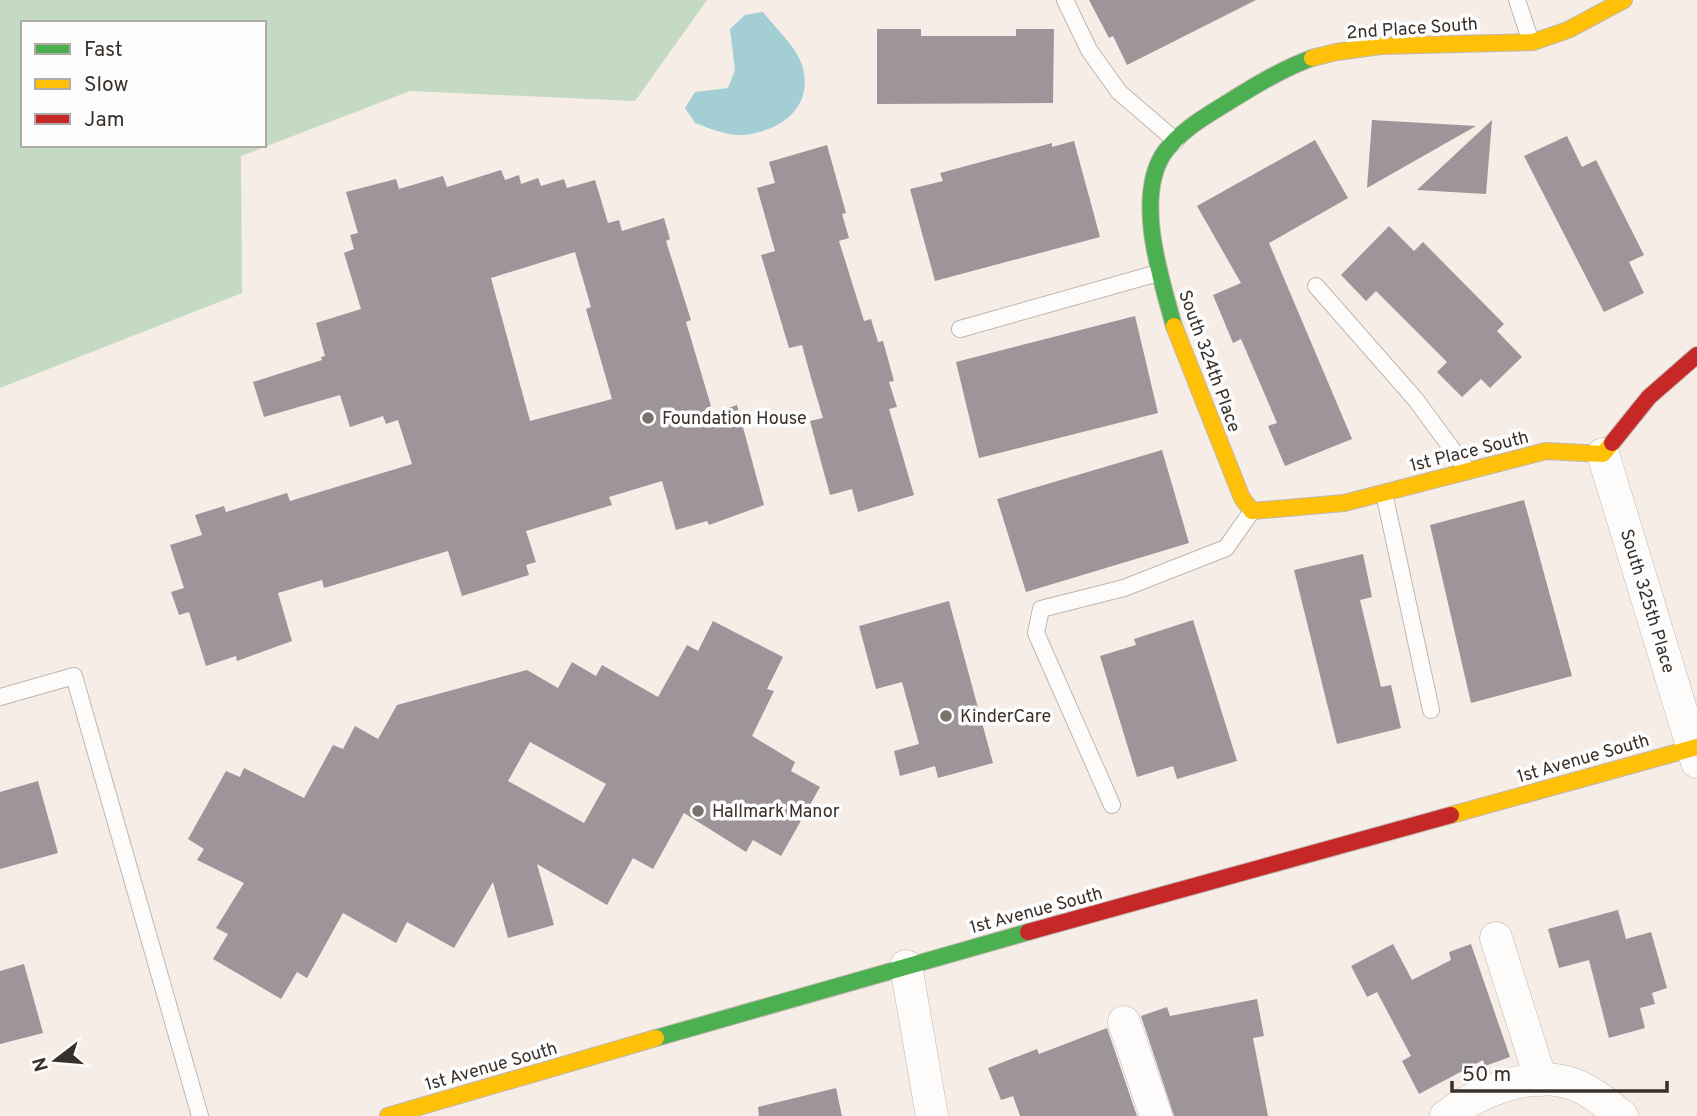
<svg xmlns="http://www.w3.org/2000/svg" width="1697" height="1116" viewBox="0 0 1697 1116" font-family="Overpass,sans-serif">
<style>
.forest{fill:#c4dac3;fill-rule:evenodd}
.water{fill:#a2ced4}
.building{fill:#9d959a;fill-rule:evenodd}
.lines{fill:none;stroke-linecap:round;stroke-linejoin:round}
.lane-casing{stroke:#beb7b0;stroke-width:18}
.street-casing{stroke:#beb7b0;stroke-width:33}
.fast-casing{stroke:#beb7b0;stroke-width:18}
.slow-casing{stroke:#beb7b0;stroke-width:18}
.jam-casing{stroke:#beb7b0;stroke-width:18}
.lane{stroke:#fefcfb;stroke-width:16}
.street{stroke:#fefcfb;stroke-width:32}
.fast{stroke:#4caf50;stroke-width:16}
.slow{stroke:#ffc107;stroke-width:16}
.jam{stroke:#c62828;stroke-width:16}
.poi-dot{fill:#7a726c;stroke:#fdfdfd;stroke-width:2.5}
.labels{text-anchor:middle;stroke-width:7;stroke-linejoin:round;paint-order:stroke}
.street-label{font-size:18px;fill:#38302a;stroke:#fdfdfd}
.poi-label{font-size:18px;fill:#38302a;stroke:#fdfdfd;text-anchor:start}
</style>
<rect width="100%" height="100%" fill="#f6ede6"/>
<!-- forest -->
<path class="forest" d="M0 0H707L635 101 410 91 241 156 242 293 0 388ZM23 23H264V145H23Z"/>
<!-- water -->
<path class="water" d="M763 12C775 28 796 46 802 65 815 107 780 132 742 135 727 136 709 128 695 123L685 108 695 92 728 88 735 70 730 29 745 15Z"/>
<!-- building -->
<path class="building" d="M1089 0H1256L1127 65 1113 36 1109 38Z
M877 29H921V36H1016V29H1054L1053 103 877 104Z
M1372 120 1476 126 1367 188Z
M1492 120 1486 194 1417 190Z
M1567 136 1582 167 1596 160 1644 255 1629 262 1644 293 1604 312 1524 156Z
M1315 140 1348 198 1269 243 1352 439 1285 466 1268 426 1277 423 1241 339 1233 343 1213 295 1241 283 1197 206Z
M1074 141 1100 237 935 281 910 189 943 181 940 173 1052 143V147Z
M827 145 846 213 842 214 849 238 839 241 864 321 871 319 878 342 883 341 894 381 889 382 897 407 889 409 914 495 858 512 852 489 830 495 810 421 823 418 811 378 802 345 789 348 761 255 775 251 757 188 775 183 769 162Z
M501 170 505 180 519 175 521 184 538 178 541 186 564 179 567 188 595 180 608 223 619 220 622 231 664 218 670 239 666 241 691 320 686 322 713 413 737 405 764 505 709 525 707 521 676 530 662 481 609 497 612 505 526 531 536 562 526 565 529 575 462 596 448 551 324 588 322 580 278 593 292 641 237 661 236 656 206 666 189 612 179 615 171 592 184 588 170 545 202 535 195 515 224 506 226 512 287 493 290 501 412 464 398 420 386 424 383 416 350 427 340 395 264 417 253 382 322 360 321 357 325 356 316 323 361 309 344 253 354 249 350 235 358 233 346 192 396 179 399 189 443 176 447 187ZM575 252 591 307 586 309 612 399 530 421 491 278Z
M1389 226 1414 251 1423 242 1504 324 1497 331 1522 357 1490 388 1481 379 1462 397 1437 372 1447 362 1376 291 1366 301 1341 275Z
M1135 316 1158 413 979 458 956 362Z
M1162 450 1189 543 1026 592 997 499Z
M1524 500 1572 676 1471 703 1430 525Z
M1363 554 1372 597 1360 600 1381 687 1391 685 1401 728 1337 744 1294 570Z
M949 601 993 763 938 778 935 766 900 776 894 751 919 744 902 682 876 689 859 626Z
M1193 620 1237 761 1177 779 1173 766 1137 777 1100 656 1136 645 1134 639Z
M713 621 783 657 767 689 774 691 752 736 795 762 791 771 820 787 781 856 753 840 746 852 684 813 653 869 633 858 607 905 537 864 554 925 508 938 493 882 454 948 407 922 396 943 343 913 307 978 297 972 281 999 213 959 228 934 216 928 244 883 197 860 204 849 188 839 226 771 240 777 244 768 304 798 333 745 343 749 355 726 378 739 397 705 527 670 558 688 572 662 596 676 602 665 658 697 687 645 698 651ZM530 742 606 784 584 823 508 781Z
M38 781 58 853 0 869V792Z
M1618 910 1626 939 1651 932 1667 988 1652 993 1655 1004 1640 1008 1645 1028 1609 1038 1589 960 1559 968 1548 929Z
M1393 944 1412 980 1451 960 1449 952 1471 944 1510 1057 1485 1066 1483 1060 1419 1094 1402 1061 1411 1056 1377 992 1367 997 1351 966Z
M24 964 43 1033 0 1044V971Z
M1257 999 1264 1036 1253 1038 1268 1116H1174L1141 1016 1167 1007 1170 1016Z
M1107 1028 1137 1116H1020L1013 1096 1001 1100 988 1068 1037 1049 1039 1054Z
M836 1088 842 1116H759L758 1107Z"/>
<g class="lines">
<!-- lane casing -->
<g class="lane-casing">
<path id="lane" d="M1065 0 1089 50 1119 92 1176 141
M1517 0 1531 42
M1316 286 1416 400 1468 471
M960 329 1158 273
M1384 493 1431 710
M0 697 74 676 200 1116
M1112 805 1036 633 1041 609 1124 588 1226 548 1252 511"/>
</g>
<!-- street casing -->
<g class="street-casing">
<path id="street" d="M1603 454 1697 762
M1496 938 1541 1080
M906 966 932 1116
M1124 1022 1156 1116
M1446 1116C1478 1092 1532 1069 1573 1084 1591 1091 1607 1104 1622 1116"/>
</g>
<!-- fast casing -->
<g class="fast-casing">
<path id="fast" d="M1174 326C1161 279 1134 198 1164 153 1180 131 1204 117 1227 103 1254 86 1282 69 1312 58
M656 1038 1028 932"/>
</g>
<!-- slow casing -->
<g class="slow-casing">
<path id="slow" d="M1312 58 1336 52 1381 46 1533 42 1568 30 1624 0
M1174 326 1242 498 1252 511 1344 503 1546 451 1603 454 1612 443
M1451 815 1697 747
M388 1116 656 1038"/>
</g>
<!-- jam casing -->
<g class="jam-casing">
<path id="jam" d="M1612 443 1649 397 1697 355
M1028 932 1451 815"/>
</g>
<!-- lane -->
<use href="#lane" class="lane"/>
<!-- street -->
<use href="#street" class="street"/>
<!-- fast -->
<use href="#fast" class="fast"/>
<!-- slow -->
<use href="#slow" class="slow"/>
<!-- jam -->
<use href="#jam" class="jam"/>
</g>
<!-- markers -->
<g class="poi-dot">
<circle cx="648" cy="418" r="7"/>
<circle cx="946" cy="716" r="7"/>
<circle cx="698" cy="811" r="7"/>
</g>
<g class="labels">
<!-- street labels -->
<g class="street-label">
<text transform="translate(1412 28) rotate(-4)" y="6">2nd Place South</text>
<text transform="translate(1210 361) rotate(70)" y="6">South 324th Place</text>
<text transform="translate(1469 451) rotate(-14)" y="6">1st Place South</text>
<text transform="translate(1648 601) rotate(73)" y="6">South 325th Place</text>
<text transform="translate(1583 758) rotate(-16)" y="6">1st Avenue South</text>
<text transform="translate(1036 910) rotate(-15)" y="6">1st Avenue South</text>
<text transform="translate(491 1066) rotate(-16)" y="6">1st Avenue South</text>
</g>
<!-- poi labels -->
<g class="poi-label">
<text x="662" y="424">Foundation House</text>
<text x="960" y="722">KinderCare</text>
<text x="712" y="817">Hallmark Manor</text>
</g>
</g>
<!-- legend -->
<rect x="21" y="21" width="245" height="126" fill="#fdfdfd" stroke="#aeaba9" stroke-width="2"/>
<rect x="35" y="44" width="35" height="10" fill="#4caf50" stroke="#aeaba9" stroke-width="2"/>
<text x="84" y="56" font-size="21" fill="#38302a">Fast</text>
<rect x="35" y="79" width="35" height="10" fill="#ffc107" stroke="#aeaba9" stroke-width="2"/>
<text x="84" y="91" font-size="21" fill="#38302a">Slow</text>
<rect x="35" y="114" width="35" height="10" fill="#c62828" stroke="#aeaba9" stroke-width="2"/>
<text x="84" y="126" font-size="21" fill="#38302a">Jam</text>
<!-- north arrow -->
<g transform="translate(56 1060) rotate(254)" stroke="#fdfdfd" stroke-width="5" paint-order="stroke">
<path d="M0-5L12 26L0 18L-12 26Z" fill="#38302a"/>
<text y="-10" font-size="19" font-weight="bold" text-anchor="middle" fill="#38302a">N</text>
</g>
<!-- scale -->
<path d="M1452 1081v10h215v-10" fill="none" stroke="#38302a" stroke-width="3.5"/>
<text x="1462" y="1081" font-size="21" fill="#38302a" stroke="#fdfdfd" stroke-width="5" paint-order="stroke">50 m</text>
</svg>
